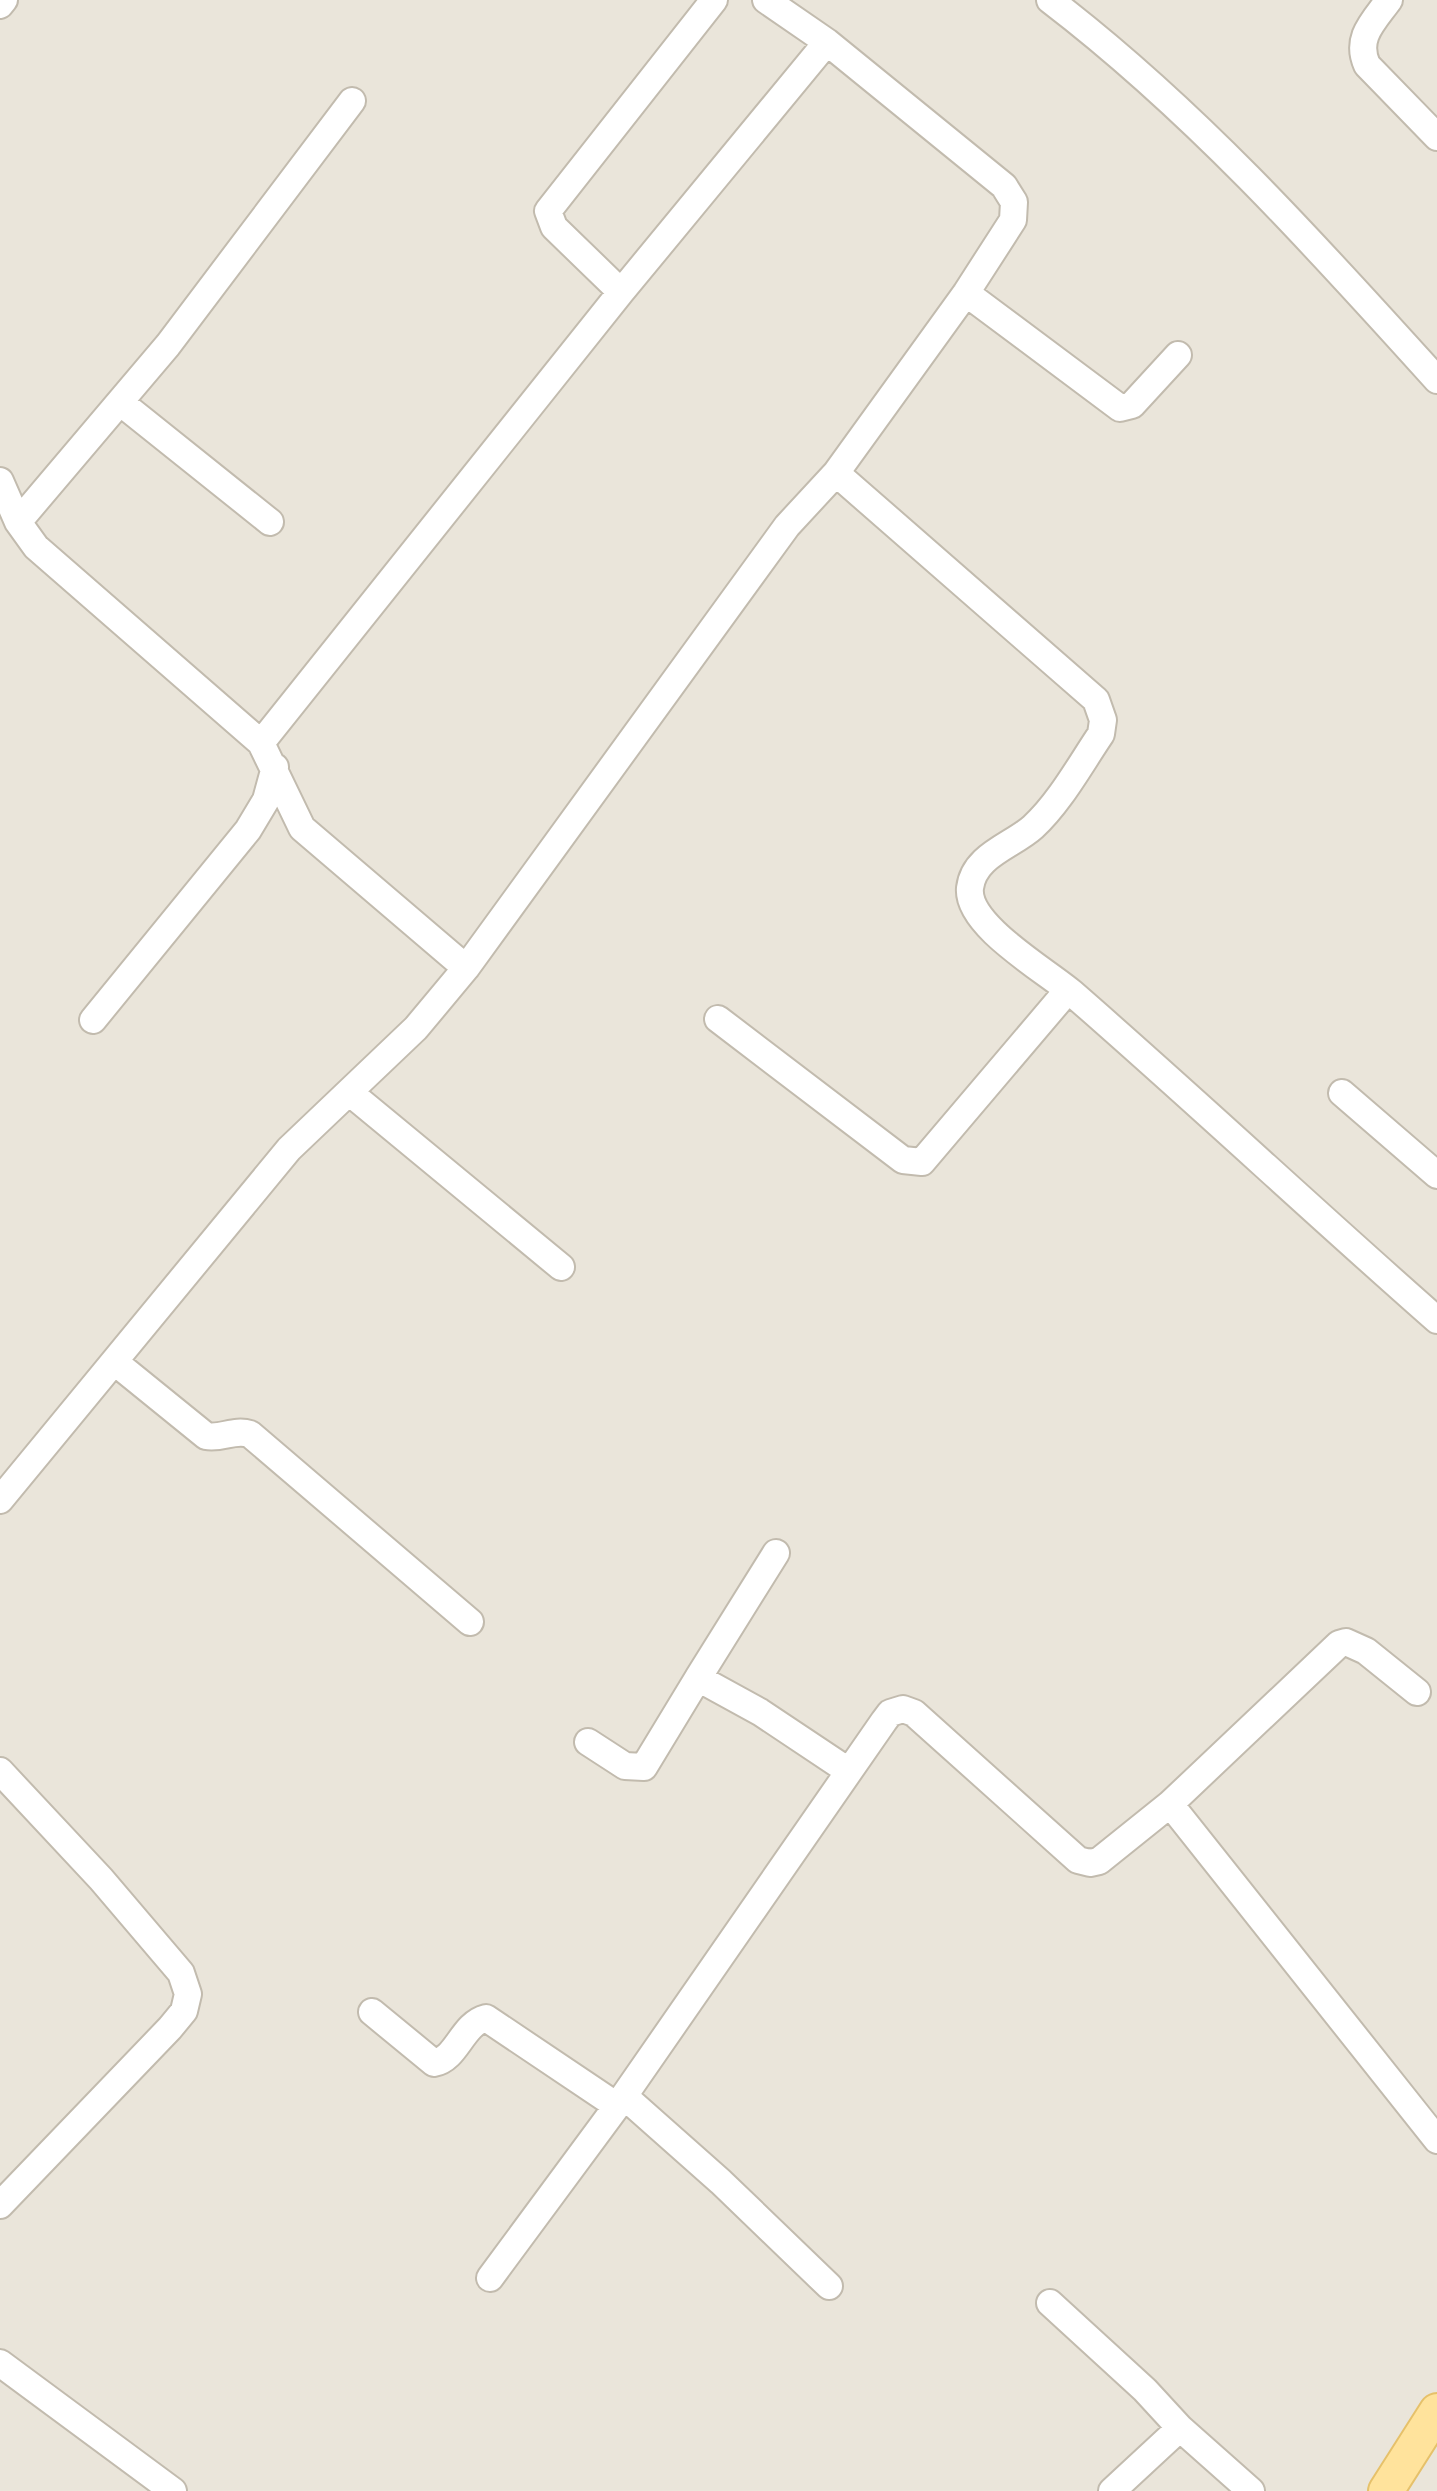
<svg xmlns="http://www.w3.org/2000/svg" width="1437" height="2491" viewBox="0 0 1437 2491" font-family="'Exo 2',sans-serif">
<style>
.residential{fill:#eae5da}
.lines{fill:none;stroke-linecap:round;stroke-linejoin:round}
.minor-casing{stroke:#c2bbae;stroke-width:30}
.major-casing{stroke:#e6c16a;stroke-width:38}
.minor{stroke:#fff;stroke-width:26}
.major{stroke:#ffe39c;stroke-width:34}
</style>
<rect width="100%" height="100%" fill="#f6f3ec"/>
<!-- residential -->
<path class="residential" d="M0 0H1437V2491H0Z"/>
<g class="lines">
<!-- minor casing -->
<g class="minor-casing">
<path id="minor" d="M1050 0C1194 110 1316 246 1437 380
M1389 0C1373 22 1355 38 1367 65L1437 137
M0 5 4 0
M621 292 554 227 548 211 714 0
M966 293 1120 408 1132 405 1178 355
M120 402 270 522
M836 473 1096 700 1103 720 1101 734C1080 765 1060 802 1033 827 1012 846 974 855 970 888 966 925 1045 970 1072 993 1195 1100 1314 1212 1437 1320
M0 481 18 522 36 547 261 743 302 828 466 968
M18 522 168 345 352 101
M261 743 621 292 827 42
M718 1019 903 1160 922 1162 1068 990
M93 1020 248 830 266 800 275 767
M349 1092 561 1267
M1342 1093 1437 1175
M116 1363 206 1436C222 1439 234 1429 250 1434L470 1622
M0 1500 289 1149 416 1028 466 968 787 526 836 473 966 293 1013 220 1014 202 1004 186 827 42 766 0
M698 1678 776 1553
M588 1742 625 1766 644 1767 698 1678 760 1712 847 1770
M0 1771 101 1879 181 1973 188 1994 184 2011 170 2028 0 2205
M1170 1804 1437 2140
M372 2012 434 2063C457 2059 462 2024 486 2018L617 2106
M624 2096 721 2182 829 2286
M490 2278 617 2106 884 1721 890 1713 903 1709 914 1713 1078 1860 1090 1863 1099 1861 1170 1804 1339 1644 1346 1642 1366 1651 1417 1692
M1050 2303 1145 2390 1180 2428
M0 2363 173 2491
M1112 2491 1180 2428 1251 2491"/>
</g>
<!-- major casing -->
<g class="major-casing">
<path id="major" d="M1386 2491 1437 2411"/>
</g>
<!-- minor -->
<use href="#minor" class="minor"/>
<!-- major -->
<use href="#major" class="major"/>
</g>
</svg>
